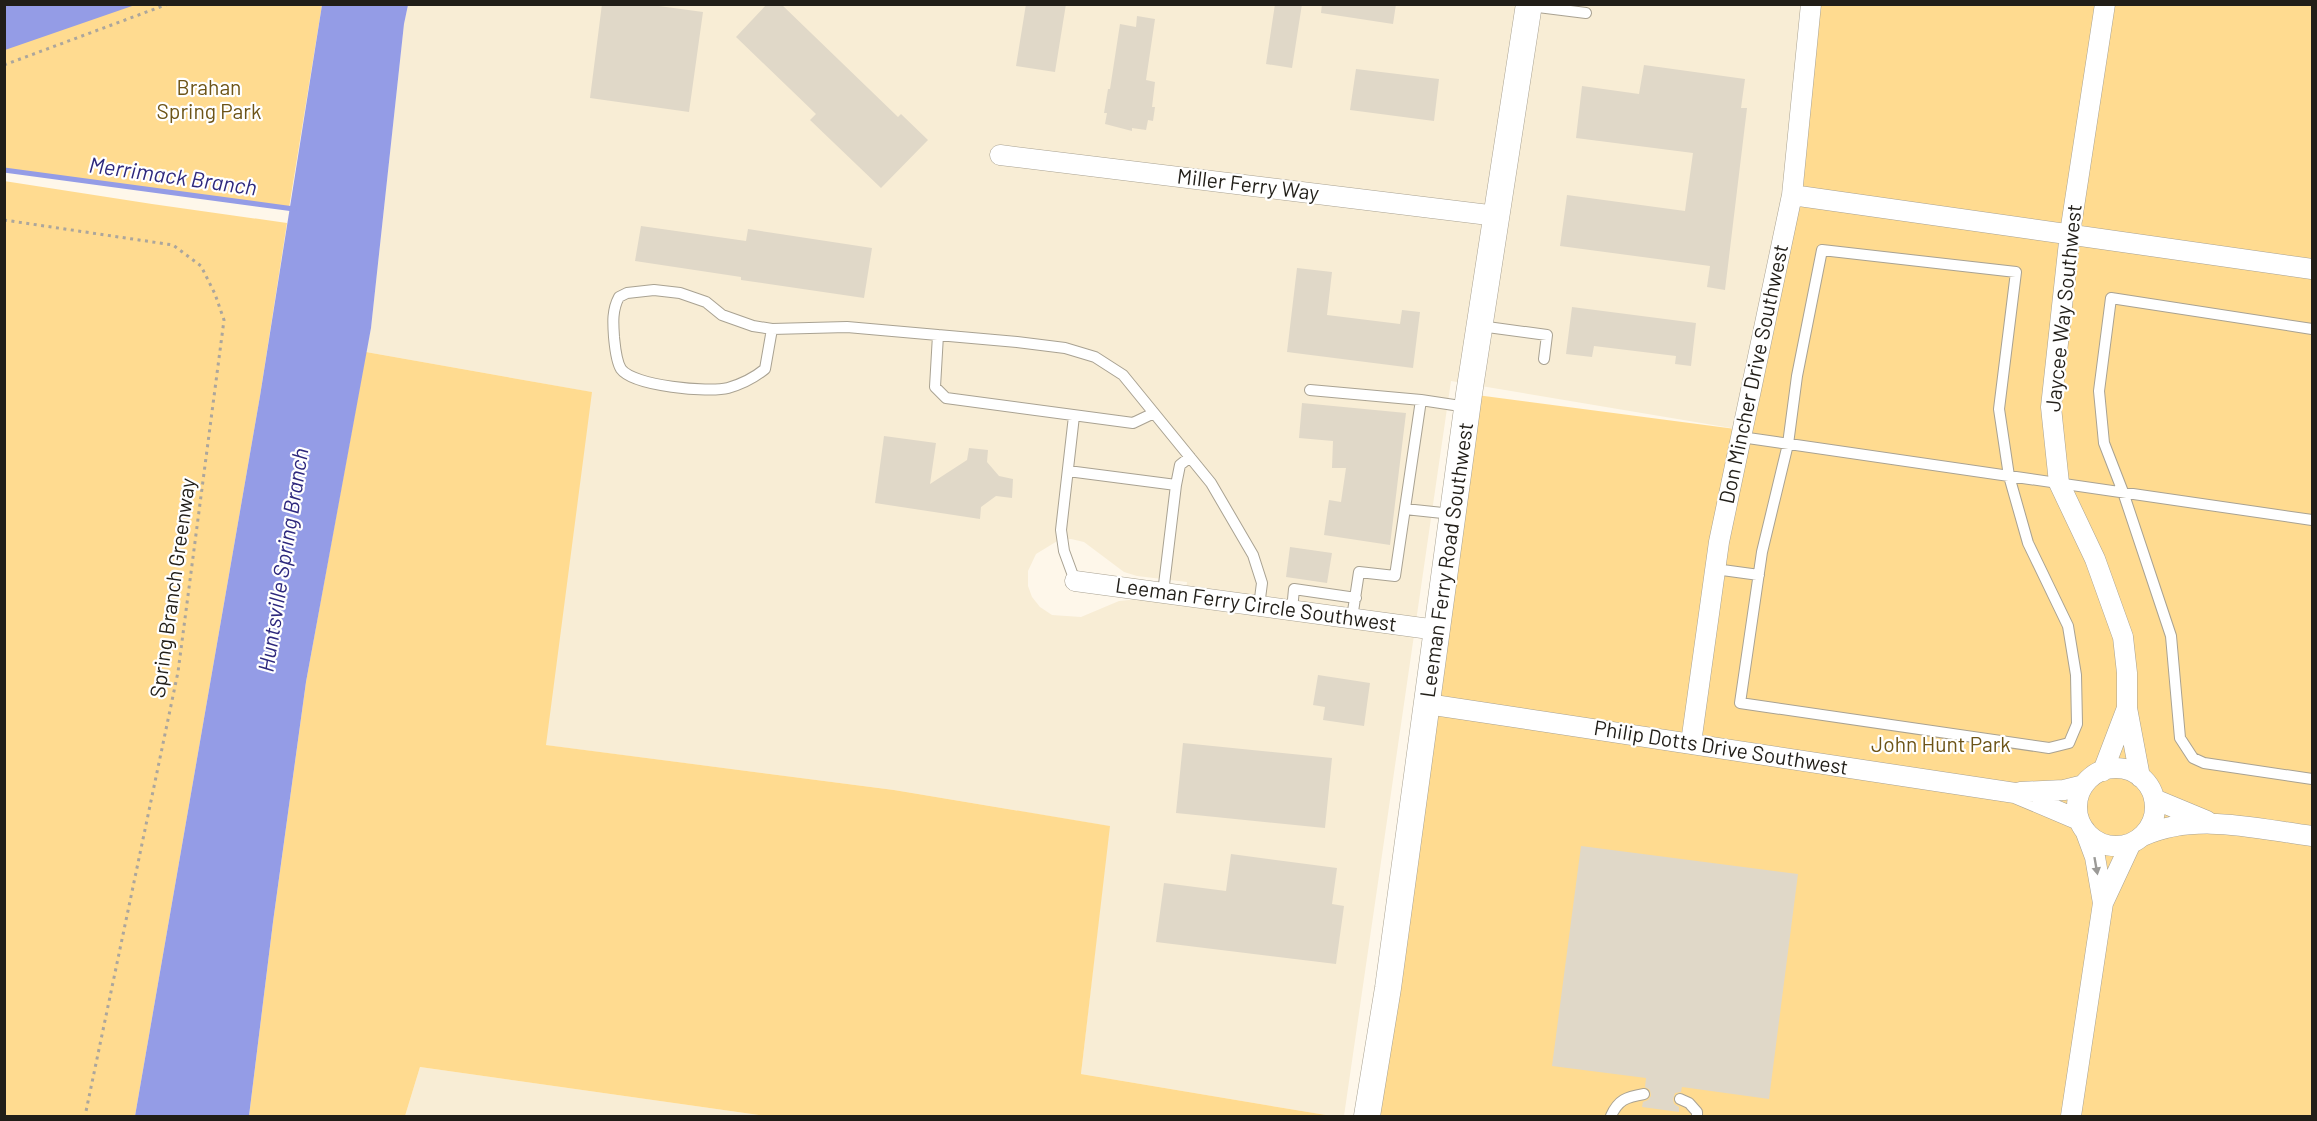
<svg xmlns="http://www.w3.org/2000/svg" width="2317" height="1121" viewBox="0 0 2317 1121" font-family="Barlow,sans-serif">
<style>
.built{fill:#f8edd5;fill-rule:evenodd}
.green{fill:#ffdb90}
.water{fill:#949ce6}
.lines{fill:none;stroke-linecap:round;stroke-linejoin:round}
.stream{stroke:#949ce6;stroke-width:5}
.building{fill:#e0d8c8}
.service-casing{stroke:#a9a292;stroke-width:12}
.minor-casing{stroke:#a9a292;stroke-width:21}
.tertiary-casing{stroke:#a9a292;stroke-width:27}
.path{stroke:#aca69c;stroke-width:3;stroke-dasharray:3 4.5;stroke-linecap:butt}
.service{stroke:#fff;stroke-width:10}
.minor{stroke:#fff;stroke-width:20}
.tertiary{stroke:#fff;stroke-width:26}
.oneway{fill:#9b9a97}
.labels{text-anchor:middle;stroke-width:4.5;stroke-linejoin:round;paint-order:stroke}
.park-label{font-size:21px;fill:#6d5417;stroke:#fff}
.street-label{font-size:21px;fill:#211e18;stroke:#fff}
.water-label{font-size:22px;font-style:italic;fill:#2d287d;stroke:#fff}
</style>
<rect width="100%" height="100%" fill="#fef7ea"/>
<!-- built -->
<path class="built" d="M408 5H1811L1792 195 1743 430 1451 381 1344 1116H1332L1081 1074 1109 826 894 790 545 745 591 392 366 352 371 328 404 24ZM1071 539 1084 542 1124 572 1137 576 1187 582 1185 604 1139 599 1119 601 1081 617 1052 615 1040 607 1032 597 1028 586V571L1036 554 1059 540Z
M420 1067 765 1116H405Z"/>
<!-- green -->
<path class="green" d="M5 5H322L289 208 5 170Z
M1811 5H2312V1116H1366L1469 394 1743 430 1792 195Z
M4 181 152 204 287 223 260 396 135 1116H5Z
M366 352 592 392 546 745 894 790 1110 826 1081 1074 1332 1116H765L420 1067 405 1116H249L273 922 306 682Z"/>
<!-- water -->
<path class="water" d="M5 4H135V5L5 50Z
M322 5H408L404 24 371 328 306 682 273 922 249 1116H135L260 396Z"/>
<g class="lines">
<!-- stream -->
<path class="stream" d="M4 170 294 209"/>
</g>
<!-- building -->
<path class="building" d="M602 4H644L703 12 689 112 590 98Z
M767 4H781L898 117 901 114 928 140 881 188 810 120 816 114 736 37Z
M1026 4H1066L1055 72 1016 66Z
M1275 4H1302L1292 68 1266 64Z
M1322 4H1396L1393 24 1321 13Z
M1137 16 1155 19 1146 80 1155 82 1152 107H1155L1153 121 1148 120 1146 130 1132 128V131L1105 124 1107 113H1104L1108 89H1110L1120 24 1136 27Z
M1644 65 1745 79 1741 108H1747L1725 290 1707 287 1710 266 1560 246 1567 195 1685 211 1693 153 1576 138 1582 86 1639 94Z
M1356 69 1439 79 1434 121 1350 110Z
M641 226 746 241 748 229 872 248 864 298 741 280V277L635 261Z
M1297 268 1332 272 1327 315 1400 324 1402 310 1420 312 1413 368 1287 352Z
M1572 307 1696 323 1691 366 1675 364 1676 356 1594 346 1592 357 1566 354Z
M1302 403 1406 413 1390 545 1324 535 1329 500 1341 502 1346 468H1332L1333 441 1299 438Z
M884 436 936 443 930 484 967 460 969 448 988 450 987 462 999 476 1013 479 1012 498 996 496 981 507 980 519 875 503Z
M1290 547 1332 553 1327 583 1286 577Z
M1318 675 1370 683 1364 726 1323 720 1325 707 1313 705Z
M1183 743 1332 758 1325 828 1176 813Z
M1581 846 1798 874 1769 1099 1682 1087 1681 1092 1675 1093 1673 1099 1674 1104 1679 1107V1112L1642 1107 1643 1102 1648 1100 1651 1096 1650 1090 1645 1087 1646 1078 1552 1066Z
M1231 854 1337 868 1332 904 1344 906 1336 964 1156 942 1164 883 1226 891Z"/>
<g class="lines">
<!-- service casing -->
<g class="service-casing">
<path id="service" d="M1530 6 1586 13
M1822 250 2016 272 1999 409 2009 476 2028 543 2068 626 2076 675 2077 724 2069 743 2049 748 1740 703 1762 552 1788 444 1797 376Z
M1480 326 1547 335 1544 359
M772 329 765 369C754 378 742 384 728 388 709 393 633 386 621 369 616 361 615 347 614 337 613 323 612 310 619 297L627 293 654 290 680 293 706 302 722 315 753 326 772 329 847 327 1017 342 1065 348 1095 357 1123 375 1211 483 1253 555 1262 583 1259 606
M2312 329 2111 298 2099 391 2104 443 2123 492 2171 636 2180 738 2193 758 2204 763 2312 779
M938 335 935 387 946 398 1133 423 1154 413
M1310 390 1421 400 1467 407
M1074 416 1061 530 1064 551 1075 581
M1741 437 2312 520
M1068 471 1176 485 1163 593
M1176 485 1180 465 1190 457
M1405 509 1452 514
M1715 569 1759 575
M1292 610 1294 589 1356 598
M1352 618 1359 572 1395 576 1421 400
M1680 1099 1689 1103 1697 1112V1116
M1611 1116C1618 1100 1626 1097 1644 1094"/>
</g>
<!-- minor casing -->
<g class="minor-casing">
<path id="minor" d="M2105 4 2070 233 2051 407 2059 483 2095 559 2123 637 2127 673V708L2140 777
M1000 155 1497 216
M1792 195 2312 269
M1075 581 1437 630
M1427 704 2015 793 2079 820
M1691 743 1719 542 1792 195 1811 4
M2077 807a39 39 0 1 1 78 0a39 39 0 1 1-78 0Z
M2103 771 2127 708
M2020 792 2064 790 2084 785
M2154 799 2207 821
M2085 830 2095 857 2103 903
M2143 836C2196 812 2257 829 2312 836
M2071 1116 2103 903 2131 843"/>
</g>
<!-- tertiary casing -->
<g class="tertiary-casing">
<path id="tertiary" d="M1367 1116 1388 988 1469 394 1529 4"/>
</g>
<!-- path -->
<path class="path" d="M4 65 168 4
M4 220 173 245 201 266 215 294 224 320 178 672 85 1116"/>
<!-- service -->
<use href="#service" class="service"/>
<!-- minor -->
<use href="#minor" class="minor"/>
<!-- tertiary -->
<use href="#tertiary" class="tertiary"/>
</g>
<!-- one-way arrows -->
<defs><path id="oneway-solid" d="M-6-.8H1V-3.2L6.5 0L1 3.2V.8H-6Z" transform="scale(1.5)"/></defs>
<use class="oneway" href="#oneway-solid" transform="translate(2096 866) rotate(80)"/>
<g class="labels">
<!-- park labels -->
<g class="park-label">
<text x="209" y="95">Brahan<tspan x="209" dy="24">Spring Park</tspan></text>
<text x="1941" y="752">John Hunt Park</text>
</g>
<!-- street labels -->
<g class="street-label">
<text transform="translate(1248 185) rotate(7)" y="7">Miller Ferry Way</text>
<text transform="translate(2064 308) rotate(-84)" y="7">Jaycee Way Southwest</text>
<text transform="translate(1754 374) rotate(-78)" y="7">Don Mincher Drive Southwest</text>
<text transform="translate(1447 560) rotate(-82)" y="7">Leeman Ferry Road Southwest</text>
<text transform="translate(173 588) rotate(-82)" y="7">Spring Branch Greenway</text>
<text transform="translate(1256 605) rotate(8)" y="7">Leeman Ferry Circle Southwest</text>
<text transform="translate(1721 748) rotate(9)" y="7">Philip Dotts Drive Southwest</text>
</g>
<!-- water labels -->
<g class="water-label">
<text transform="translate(173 176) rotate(8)" y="8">Merrimack Branch</text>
<text transform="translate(283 560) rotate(-81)" y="8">Huntsville Spring Branch</text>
</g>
</g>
<!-- border -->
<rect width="2317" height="1121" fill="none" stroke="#211e18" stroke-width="12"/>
</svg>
